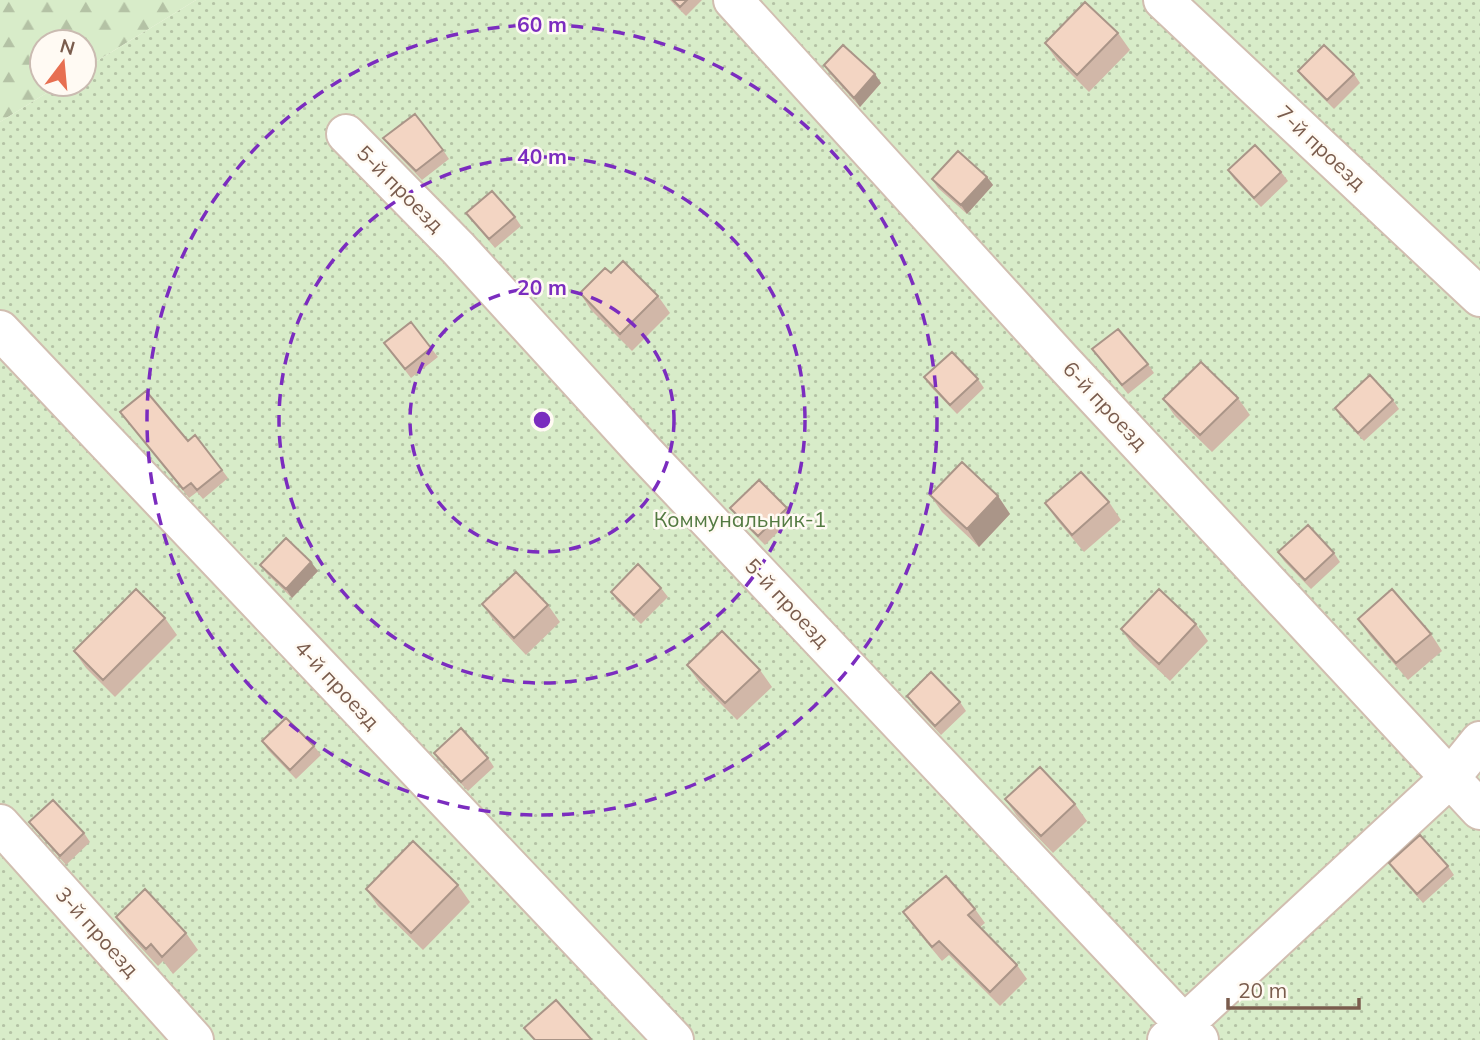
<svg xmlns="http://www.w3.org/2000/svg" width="1480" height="1040" viewBox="0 0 1480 1040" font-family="Mulish,sans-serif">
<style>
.forest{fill:url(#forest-firs)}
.garden{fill:url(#garden-dots)}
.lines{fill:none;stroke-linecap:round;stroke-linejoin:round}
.minor-casing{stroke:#d1beb0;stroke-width:42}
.minor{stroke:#fff;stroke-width:38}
.wall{fill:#d1b7a8}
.shaded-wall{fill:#aa9588}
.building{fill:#f3d5c3;stroke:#aa9588;stroke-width:2}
.ring{fill:none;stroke:#7b2cbf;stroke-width:3.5;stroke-dasharray:12 9}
.labels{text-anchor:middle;stroke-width:5;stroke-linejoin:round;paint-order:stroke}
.street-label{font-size:21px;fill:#7a5c4d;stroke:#fffaf3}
.park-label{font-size:21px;fill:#537a41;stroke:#fffaf3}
.centre{fill:#7b2cbf;stroke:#fffaf3;stroke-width:3.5}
.ring-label{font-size:21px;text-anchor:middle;font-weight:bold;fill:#7b2cbf;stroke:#fffaf3;stroke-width:5;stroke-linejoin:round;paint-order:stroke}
</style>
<defs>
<pattern id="forest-firs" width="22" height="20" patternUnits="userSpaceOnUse" patternTransform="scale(1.75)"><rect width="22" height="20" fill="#d8ecc9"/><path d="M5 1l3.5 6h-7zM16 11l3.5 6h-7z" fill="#b4c2a5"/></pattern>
<pattern id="garden-dots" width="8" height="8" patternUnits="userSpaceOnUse" patternTransform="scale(1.75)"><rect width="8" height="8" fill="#d8ecc9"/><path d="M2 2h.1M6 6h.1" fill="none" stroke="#b4c2a5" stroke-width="1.8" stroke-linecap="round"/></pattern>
</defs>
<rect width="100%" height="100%" fill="#fdf6ec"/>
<!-- forest -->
<path class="forest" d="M0 0H196L84 69V42H42V84H61L0 122Z"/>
<!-- garden -->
<path class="garden" d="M196 0H1480V1040H0V122L61 84H84V69Z"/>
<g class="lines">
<!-- minor casing -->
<g class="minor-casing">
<path id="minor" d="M733 0 1062 361 1480 810
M1163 0 1480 297
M346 134 458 248 645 453 1199 1040
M0 330 674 1040
M0 824 194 1040
M1167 1040 1450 778 1480 741"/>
</g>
<!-- minor -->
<use href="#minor" class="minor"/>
</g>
<!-- wall -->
<path class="wall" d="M670 0H702L686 16Z
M1118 33 1130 50 1089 92 1057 60 1045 43Z
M824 65 881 83 860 107 830 74Z
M1298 71 1354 74 1360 83 1334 109 1304 79Z
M383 138 443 150 449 159 422 180 390 147Z
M1228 170 1281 172 1288 181 1261 207 1234 179Z
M987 177 993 185 967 214 938 188 932 179Z
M466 213 515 217 521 226 495 248 473 222Z
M580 293 658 296 670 313 632 351 591 310Z
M384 343 431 348 438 357 411 378Z
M1092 349 1148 364 1154 373 1128 394Z
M924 377 978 379 984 388 957 414 930 386Z
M1238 398 1250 415 1212 452 1175 416 1163 399Z
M1393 400 1399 409 1364 441 1341 417 1335 408Z
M120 412 188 441 222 470 228 478 203 499 197 492 189 498Z
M930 495 998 496 1010 514 979 547 942 512Z
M1109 502 1121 520 1084 552 1057 520 1045 503Z
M730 508H787L793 517 765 545 737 517Z
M1278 552 1334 553 1340 562 1311 589 1284 561Z
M260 565 318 571 292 598 267 574Z
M661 588 668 597 641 624 617 601 611 592Z
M482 604 548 605 560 622 526 655 494 621Z
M165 618 177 635 115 697 86 668 74 651Z
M1358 619 1431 634 1442 651 1408 680 1370 636Z
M1196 624 1208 641 1170 681 1133 646 1121 629Z
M687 665 760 670 772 687 737 720 699 682Z
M907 696 960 702 966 711 941 735 913 705Z
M262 741 314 746 321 755 296 779 268 750Z
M434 753 488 758 494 767 468 791 440 762Z
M1005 799 1075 804 1087 821 1053 853 1017 816Z
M29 822 84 833 90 842 66 865 36 831Z
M1389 863 1448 866 1454 875 1423 903 1395 872Z
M458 885 470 902 423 950 378 906 366 889Z
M975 909 985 923 980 927 1017 965 1027 979 1000 1006 949 955 942 961 913 926 903 912Z
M116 917 186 933 198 950 173 974 163 961 158 966 128 934Z"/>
<!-- shaded-wall -->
<path class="shaded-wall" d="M875 74 881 83 860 107 854 98Z
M987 177 993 185 967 214 961 205Z
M998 496 1010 514 979 547 967 529Z
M311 562 318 571 292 598 286 589Z"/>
<!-- building -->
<path class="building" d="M673 0H687L680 7Z
M1085 2 1118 33 1077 75 1045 43Z
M843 45 875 74 854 98 824 65Z
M1324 45 1354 74 1327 100 1298 71Z
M415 114 443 150 416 171 383 138Z
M1255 145 1281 172 1254 198 1228 170Z
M958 151 987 177 961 205 932 179Z
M492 191 515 217 489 239 466 213Z
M623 261 658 296 620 334 580 293 605 268 611 273Z
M411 322 431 348 405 369 384 343Z
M1118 329 1148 364 1122 385 1092 349Z
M952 352 978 379 950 405 924 377Z
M1201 362 1238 398 1200 435 1163 399Z
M1370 375 1393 400 1358 433 1335 408Z
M146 391 188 441 195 435 222 470 197 490 191 483 183 489 120 412Z
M962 462 998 496 967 529 930 495Z
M1081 472 1109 502 1072 535 1045 503Z
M759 480 787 508 758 536 730 508Z
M1308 525 1334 553 1305 580 1278 552Z
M286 538 311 562 286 589 260 565Z
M638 564 661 588 634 615 611 592Z
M516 572 548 605 514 638 482 604Z
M136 589 165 618 103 680 74 651Z
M1159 589 1196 624 1159 664 1121 629Z
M1392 589 1431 634 1396 663 1358 619Z
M722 631 760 670 725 703 687 665Z
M931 672 960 702 935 726 907 696Z
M286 718 314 746 290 770 262 741Z
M461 728 488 758 461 782 434 753Z
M1040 767 1075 804 1041 836 1005 799Z
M53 800 84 833 60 856 29 822Z
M1420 835 1448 866 1417 894 1389 863Z
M413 841 458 885 411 933 366 889Z
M946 876 975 909 968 915 1017 965 990 992 939 941 932 947 903 912Z
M145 889 186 933 162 957 151 944 146 949 116 917Z
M556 1000 591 1039 590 1040H535L524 1028Z"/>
<!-- distance rings -->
<g class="ring">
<circle cx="542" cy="420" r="132"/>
<circle cx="542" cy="420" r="263"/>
<circle cx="542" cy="420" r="395"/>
</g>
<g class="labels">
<!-- street labels -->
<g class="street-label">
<text transform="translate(1321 148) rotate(43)" y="7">7-й проезд</text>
<text transform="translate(400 189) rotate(45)" y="7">5-й проезд</text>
<text transform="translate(1105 406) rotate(47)" y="7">6-й проезд</text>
<text transform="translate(787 603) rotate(47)" y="7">5-й проезд</text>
<text transform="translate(337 685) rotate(47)" y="7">4-й проезд</text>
<text transform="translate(97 932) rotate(48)" y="7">3-й проезд</text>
</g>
<!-- park labels -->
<g class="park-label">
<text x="740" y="527">Коммунальник-1</text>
</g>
</g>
<circle cx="542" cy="420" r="10" class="centre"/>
<g class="ring-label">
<text x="542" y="32">60 m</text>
<text x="542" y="164">40 m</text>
<text x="542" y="295">20 m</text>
</g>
<!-- north arrow -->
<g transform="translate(63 63) rotate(16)"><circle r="33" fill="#fffaf3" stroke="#cabbb1" stroke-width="2"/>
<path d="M0-5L12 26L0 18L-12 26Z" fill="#e76f51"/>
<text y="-10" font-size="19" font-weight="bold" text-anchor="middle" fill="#7a5c4d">N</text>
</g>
<!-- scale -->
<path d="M1228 998v10h131v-10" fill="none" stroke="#7a5c4d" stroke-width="3.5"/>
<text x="1238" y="998" font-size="21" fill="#7a5c4d" stroke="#fffaf3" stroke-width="5" paint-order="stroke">20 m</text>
</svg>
